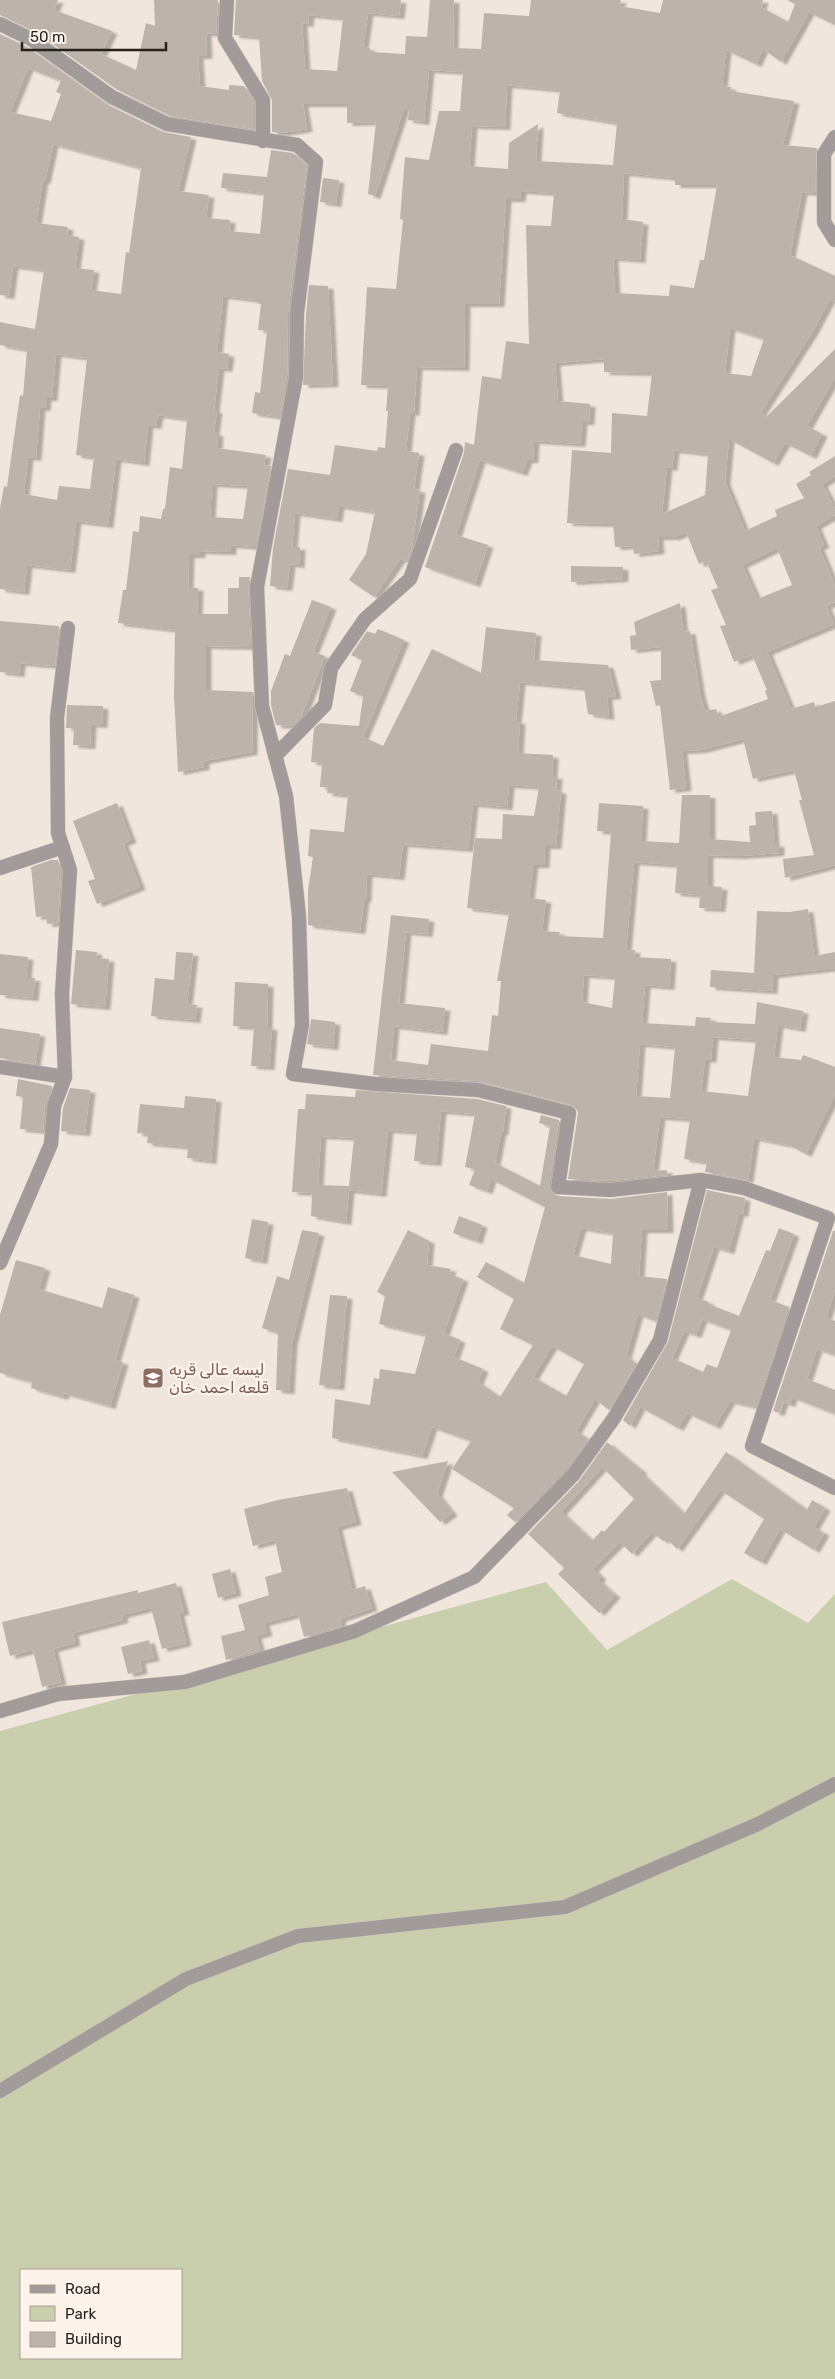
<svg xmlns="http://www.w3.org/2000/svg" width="835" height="2379" viewBox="0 0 835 2379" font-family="Rubik,Cairo,sans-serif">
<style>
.green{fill:#c9ceac;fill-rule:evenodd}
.building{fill:#bdb3aa;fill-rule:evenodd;filter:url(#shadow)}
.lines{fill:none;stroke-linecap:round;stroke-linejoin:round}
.minor-casing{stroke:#ccc3bb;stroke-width:15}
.tertiary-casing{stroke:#ccc3bb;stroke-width:15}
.minor{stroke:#a19c99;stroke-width:14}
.tertiary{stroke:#a19c99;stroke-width:14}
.labels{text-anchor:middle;stroke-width:4.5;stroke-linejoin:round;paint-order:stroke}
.education-label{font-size:16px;fill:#785e54;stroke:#fef3ea;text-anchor:start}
</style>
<defs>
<filter id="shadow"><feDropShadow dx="5.5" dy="3" stdDeviation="1" flood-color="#0004"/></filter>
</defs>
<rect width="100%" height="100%" fill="#f1e6dd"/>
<!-- green -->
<path class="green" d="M732 1579 808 1623 835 1594V2379H0V1731L546 1582 607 1650ZM21 2270H181V2358H21Z"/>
<!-- building -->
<path class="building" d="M0 0H58L54 10 112 31 101 54 136 70 146 23 155 26 154 0H218L216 34 206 33 207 56H198L200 86 229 90V85L244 86 254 102V129L170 116 116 89 36 32 0 15Z
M236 0H401L399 16 368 13 363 47 370 48V52L405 54 406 36 427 37 430 0H454L453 48 481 49 484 13 529 16 531 0H621L619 6 660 13 663 0H763L761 7 788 22 795 4 787 0H835V25L809 12 781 62 763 49 756 64 726 50 722 86 731 87 730 91 794 101 783 145 817 148 815 193 802 192 790 255 835 276V302L830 299 813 331 761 412 766 417 835 349V377L807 426 822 434 811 456 785 443 773 463 729 439 725 482 745 531 777 516 775 510 804 498 796 484 811 475 809 472 835 456V476L822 484 835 509V515L816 526 824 545 819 547 835 586V602L826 606 834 624 767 652 791 709 814 702 815 707 835 701V865L785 878 783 859 814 855 799 800H802L794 770 753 779 743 739 701 750 682 751 686 788 670 790 660 705 656 706 650 681 661 680V647L631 650 630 636 636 635 634 622 680 603 683 632 690 631 700 694 705 711 716 709 718 717 768 699 765 691 767 690 752 655 734 662 720 626 726 625 711 590 718 588 706 561 699 564 686 532 675 537H658L659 551 634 554 633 546 615 547 613 524 567 523 572 450 611 453 612 413 647 416 652 373 604 372V359L555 363 558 401 590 404 589 422H582L580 444 534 441 533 460H527L522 473 480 460 456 535 488 545 475 584 425 567 464 453 465 442 474 445 482 376 501 379 506 341 529 344 526 225 551 226 554 193 521 191 520 199H506L499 304H465L464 368 417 367 414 413 410 412 406 451 419 453 414 489 420 490 412 548 407 561 400 559 374 597 349 580 366 554 375 512 339 506 337 519 295 513 292 547H300L299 565 290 564 287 588 270 586 273 548 288 469 330 475 335 445 377 451 378 447 385 448 388 411H386L388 386 361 385 367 287 396 289 403 220 400 219 405 157 429 160 439 111H460L463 72 429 70 424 122 408 120 409 109 404 108 375 196 368 194 376 122 347 123V104H303L307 129 282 133 272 132V100L262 81 259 37 234 35ZM309 15 343 18 337 71 305 69 302 23 308 24ZM507 85 560 90 557 113 617 123 613 165 536 161 538 124 509 143 508 169 469 166 472 126 505 127ZM624 173 675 178V185H717L704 260H700L694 288 670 285 669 296 615 293 613 258 640 260 643 222 622 219ZM730 328 764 339 751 376 725 373ZM674 450 708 454 705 495 662 514 667 467 672 468ZM777 548 792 585 757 599 742 565Z
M0 34 27 47 108 105 163 132 191 137 178 191 209 195 206 218 230 220 229 231 260 234 264 193 221 188 223 173 267 177 271 150 293 153 307 165 288 312 287 376 280 417 252 413 255 392 260 393 267 331 258 330 261 304 257 303V300L223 296 217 352 229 354 227 369 219 368 214 410H217L214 433H218L217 448 266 455 264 465 271 466 256 547 231 545V552L200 551V555H189L188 587 198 588 197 614H228V588H239V577H250L248 587 251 647 206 646V690L253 692 252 752 204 761V767L178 772 174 694 175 630 118 623 123 590H126L133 531 139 532 140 516 161 519 163 509H165L170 467 182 469 187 419 158 415 156 426 148 425 144 463 116 459 108 525 76 521 70 570 27 565 24 592 0 589V508L4 486 7 487 20 395 23 396 27 350 0 345V322L35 329 44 270 13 266 9 296 0 295ZM28 68 61 81 56 92 61 94 51 121 10 112ZM53 144 141 168 129 253 126 252 121 294 91 290 94 270 75 268 79 237 67 235 68 227 36 223 43 180 45 181ZM56 354 87 358 76 455 94 457 90 489 59 486 57 500 24 494 28 457 36 458 40 408H45L46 398H52ZM212 484 248 486 243 519 210 517Z
M323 178 339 180 336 204 320 202Z
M309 285 328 286 333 384 303 385 306 314Z
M571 566 623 567V579L571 582Z
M312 600 331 607 313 652 325 656 301 717 292 726 276 725 271 705V691L285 654 290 656Z
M0 621 59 626 55 666 20 663 19 674 0 672Z
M486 627 536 633 534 660 608 665 616 696 607 697 609 717 588 714 584 688 520 682 516 721H520L518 753 553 755 552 776H557L556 790 561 791 556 846H545L544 865H533L529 898 546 900 542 931 560 932 559 936 603 938 611 832 597 831 599 803 643 806 641 841 679 843 682 795H710V839L750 842 749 826 756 825 755 812 772 811 774 844H779V853L739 856 708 855V886L722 887 720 909 699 908 700 895 675 893 677 865 634 862 626 950H635L634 957 671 959 669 987 645 985 642 1023 695 1026 696 1017 711 1018 710 1022 755 1024 757 1002 803 1011 800 1029 778 1025 774 1057 801 1060 803 1055 835 1067V1094L806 1154 789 1145 754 1138 748 1180 705 1172 707 1162 684 1159 690 1119 660 1117 653 1171 667 1170V1175L610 1181 568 1179 578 1114 577 1110 572 1105 479 1081 373 1075 391 915 429 919 427 934 406 932 399 1003 445 1008 442 1032 394 1026 391 1060 428 1065 431 1044 488 1051 492 1015 498 1016 501 981H497L509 913 467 908 475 838 502 839 503 814 534 816 539 787 509 785 507 807 473 804 468 849 403 844 399 877 367 874 366 899H364L360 931 308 925V890L313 857 308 856 310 829 344 832 348 795 327 793 328 787H320L322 763 311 762 314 728 320 723 359 726 363 696 350 691 362 660 351 655 367 631 375 634 378 629 404 640 363 737 383 746 432 649 481 673ZM584 975 615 977 612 1008 582 1002ZM713 1037 756 1040 748 1096 701 1091 705 1059 711 1060ZM640 1044 675 1047 670 1098 636 1096Z
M67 705 103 706 102 725 91 724 90 746 73 745 74 728H66Z
M117 803 131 840 123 843 140 887 97 904 88 881 95 879 73 821Z
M51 860H58L61 872 58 923 47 924 46 916 36 917 31 867Z
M808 909 814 956 835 952V968L773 975 772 991 710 987 711 970 754 973 757 911 790 912Z
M76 950 97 952 96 958 109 959 105 1007 71 1004Z
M176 952 193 953 187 1004 197 1005 195 1020 151 1016 155 978 174 980Z
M0 954 28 957 26 978H35L33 998 0 995Z
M235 982 268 984 267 1027H272L269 1067 251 1066 254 1027 233 1026Z
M311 1019 335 1022 333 1047 307 1044Z
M0 1028 40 1034 35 1064 0 1058Z
M18 1079 52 1086 45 1105 43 1131 20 1129 23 1097 16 1096Z
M70 1088 90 1090 85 1133 61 1131 63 1108Z
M356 1090 477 1099 506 1106 503 1132H501L495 1163 540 1186 550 1126 539 1123 541 1115 559 1120 549 1186 550 1191 557 1196 611 1199 667 1192 668 1230H642L639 1276 667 1279 656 1321 638 1314 626 1356 636 1364 609 1410 595 1399 576 1431 588 1439 566 1469 515 1522 507 1515 514 1508 452 1469 471 1441 432 1427 422 1456 332 1438 335 1399 370 1405 374 1378 379 1379 380 1369 415 1374 426 1335 379 1324 385 1296 377 1292 408 1230 429 1241 427 1265 451 1269 449 1274 463 1279 444 1333 460 1340 454 1357 483 1369 478 1382 500 1397 533 1345 500 1329 514 1299 477 1277 486 1262 524 1283 545 1207 491 1179 487 1191 469 1185 475 1169 465 1167 475 1114 441 1111 436 1163 414 1161 417 1132 388 1130 381 1194 349 1190 346 1222 311 1216 312 1193 292 1192 298 1109H305L306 1094 355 1097ZM321 1136 354 1138 349 1186 318 1185ZM581 1228 613 1233 611 1264 573 1255ZM552 1346 584 1364 566 1396 533 1377Z
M185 1096 216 1099 211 1161 187 1158 188 1147 147 1143 148 1134 137 1133 140 1104 184 1108Z
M707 1190 745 1198 743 1214 739 1213 729 1251 714 1247 697 1298 709 1302 708 1304 739 1316 766 1250 770 1251 779 1228 794 1234 770 1300 789 1307 756 1407 730 1401 715 1426 687 1413 678 1428 640 1407 630 1426 623 1420 668 1342ZM702 1319 731 1330 717 1368 707 1364 703 1372 672 1358 684 1331 696 1335Z
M459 1216 482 1225 477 1241 453 1233Z
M252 1219 268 1222 262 1261 245 1258Z
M302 1230 319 1233 292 1343 289 1391 276 1390 278 1333 262 1328 277 1276 289 1280Z
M833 1231H835V1289L826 1318 835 1321V1355L817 1349 807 1379 835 1390V1414L792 1397 790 1404 783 1402 779 1413 773 1411Z
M16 1260 45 1268 39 1289 102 1308 108 1287 134 1295 115 1360 123 1362 110 1406 64 1393 63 1397 31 1388 32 1382 0 1373V1315Z
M330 1295 347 1296 339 1387 319 1385Z
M607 1442 642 1471 640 1472 684 1514 726 1452 807 1510 812 1500 825 1508 814 1527 824 1533 814 1550 780 1529 761 1562 744 1553 764 1519 720 1490 677 1549 666 1538 663 1541 652 1532 632 1554 620 1542 593 1569 601 1577 598 1580 615 1595 599 1613 558 1574 564 1568 528 1534 579 1481ZM602 1467 634 1499 604 1532 602 1530 592 1541 561 1512Z
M448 1461 437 1494 452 1513 440 1522 392 1472Z
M347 1488 356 1522 337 1527 352 1590 365 1586 372 1608 340 1619 342 1626 304 1637 298 1614 264 1623 267 1633 256 1636 260 1650 226 1660 221 1636 245 1630 238 1605 269 1595 265 1577 282 1572 275 1540 253 1546 244 1509 278 1500Z
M230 1569 236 1593 218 1598 212 1574Z
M176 1583 184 1612 179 1613 186 1643 162 1649 151 1608 122 1615 123 1620 73 1633 75 1643 53 1649 61 1682 42 1687 33 1650 10 1656 2 1622 138 1590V1593Z
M149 1640 154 1658 140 1661 142 1671 128 1674 121 1647Z"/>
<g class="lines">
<!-- minor casing -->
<g class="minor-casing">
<path id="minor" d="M227 0 225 38 263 100V141
M0 24 31 39 112 97 167 124 297 145 316 162 297 313 296 377 257 587 262 706 286 796 299 916 302 1025 293 1074 375 1084 478 1090 569 1113 558 1187 610 1190 701 1180 744 1188 828 1218 752 1446 835 1488
M275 756 325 705 331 668 365 619 410 579 456 450
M0 868 63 847
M65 1077 62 994 70 870 58 833 57 718 68 628
M0 1711 58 1694 185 1682 355 1631 474 1577 573 1475 614 1418 660 1340 701 1180
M0 2091 186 1979 298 1936 565 1907 758 1824 835 1784"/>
</g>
<!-- tertiary casing -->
<g class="tertiary-casing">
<path id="tertiary" d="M835 137 824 154V222L835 240
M0 1067 65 1077 54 1106 51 1144 0 1263"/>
</g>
<!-- minor -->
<use href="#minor" class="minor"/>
<!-- tertiary -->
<use href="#tertiary" class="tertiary"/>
</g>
<!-- icons -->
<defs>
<g id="school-square" transform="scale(1.125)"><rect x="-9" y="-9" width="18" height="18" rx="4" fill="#8d6e63" stroke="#fef3ea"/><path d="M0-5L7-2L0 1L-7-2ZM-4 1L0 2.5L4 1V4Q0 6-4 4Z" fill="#fff"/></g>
</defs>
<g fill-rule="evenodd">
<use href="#school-square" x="153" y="1378"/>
</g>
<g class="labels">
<!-- education labels -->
<g class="education-label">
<text x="169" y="1375">لیسه عالی قریه<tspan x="169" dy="18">قلعه احمد خان</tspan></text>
</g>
</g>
<!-- legend -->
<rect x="20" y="2269" width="162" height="90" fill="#fef3ea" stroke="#a79f98"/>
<rect x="30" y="2285" width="25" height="8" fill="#a19c99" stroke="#a79f98"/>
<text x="65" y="2294" font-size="15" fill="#25221e">Road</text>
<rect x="30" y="2306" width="25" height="15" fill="#c9ceac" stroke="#a79f98"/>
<text x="65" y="2319" font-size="15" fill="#25221e">Park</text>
<rect x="30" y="2332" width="25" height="15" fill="#bdb3aa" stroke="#a79f98"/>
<text x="65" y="2344" font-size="15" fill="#25221e">Building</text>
<!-- scale -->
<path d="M22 42v8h144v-8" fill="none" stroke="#25221e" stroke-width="2.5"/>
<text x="30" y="42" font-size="15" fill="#25221e" stroke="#fef3ea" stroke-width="4" paint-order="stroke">50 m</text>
</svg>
